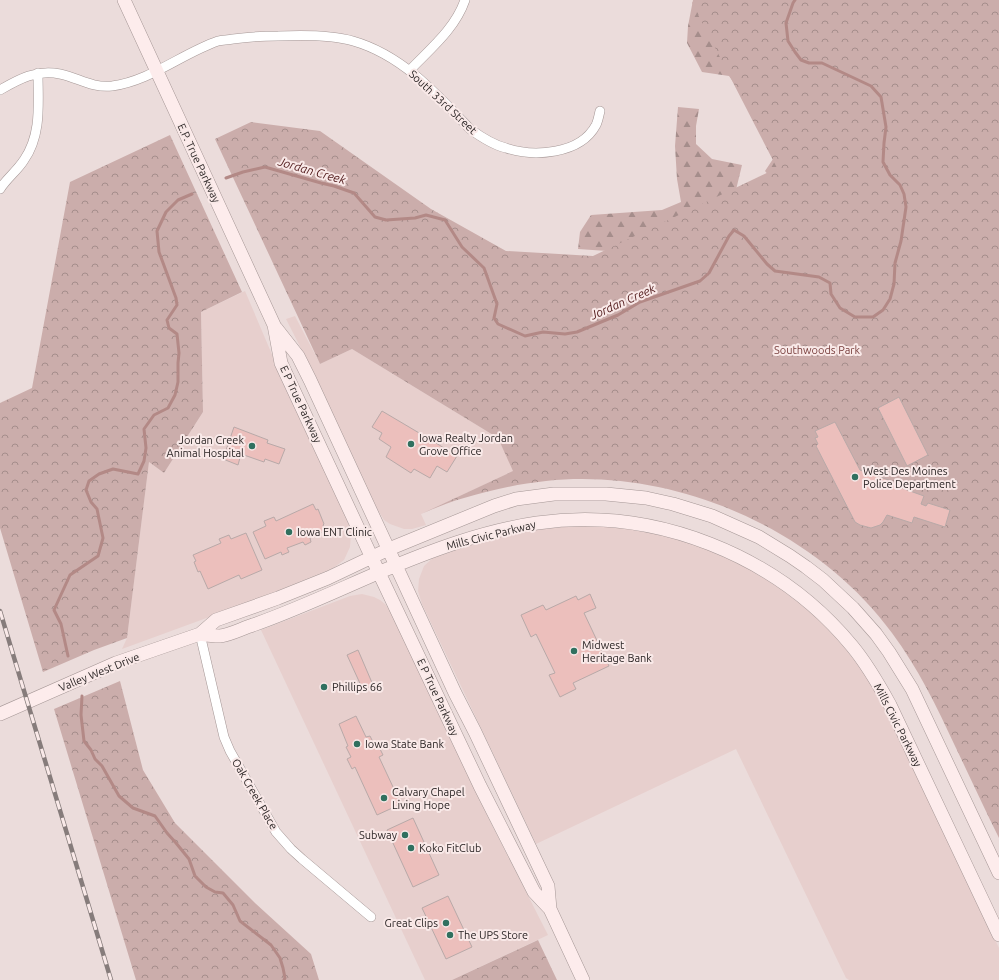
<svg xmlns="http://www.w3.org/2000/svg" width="999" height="980" viewBox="0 0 999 980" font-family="Ubuntu,sans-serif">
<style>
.built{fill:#e7cfcd}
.forest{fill:url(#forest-firs)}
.park{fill:url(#park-crowns)}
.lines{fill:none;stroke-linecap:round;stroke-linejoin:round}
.stream{stroke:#b38986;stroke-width:3}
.building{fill:#ecbfbc;stroke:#b8a9a8}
.street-casing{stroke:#a59796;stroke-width:10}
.secondary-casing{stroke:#a59796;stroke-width:14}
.street{stroke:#fff;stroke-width:9}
.secondary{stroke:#fdecec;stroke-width:13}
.rail-casing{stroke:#867c7b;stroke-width:4.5}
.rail{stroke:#f9e9e8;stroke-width:3;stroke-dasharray:9;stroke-linecap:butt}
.poi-dot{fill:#30705f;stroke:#f9e9e8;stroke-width:1.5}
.labels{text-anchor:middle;stroke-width:4;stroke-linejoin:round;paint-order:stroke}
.street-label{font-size:11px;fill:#2b2525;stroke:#f9e9e8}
.park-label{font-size:11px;fill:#783e3c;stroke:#f9e9e8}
.poi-label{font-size:11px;fill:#2b2525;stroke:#f9e9e8;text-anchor:start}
.water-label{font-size:12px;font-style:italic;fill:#4f1819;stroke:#f9e9e8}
</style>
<defs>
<pattern id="forest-firs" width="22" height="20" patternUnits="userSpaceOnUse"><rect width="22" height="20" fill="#cbadab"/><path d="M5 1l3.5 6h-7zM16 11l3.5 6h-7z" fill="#a58d8b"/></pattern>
<pattern id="park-crowns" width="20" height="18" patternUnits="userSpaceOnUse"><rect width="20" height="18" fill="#cbadab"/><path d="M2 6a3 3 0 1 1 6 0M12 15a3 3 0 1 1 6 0" fill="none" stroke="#a58d8b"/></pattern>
</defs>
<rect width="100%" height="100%" fill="#ebdcdb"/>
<!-- built -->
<path class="built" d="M245 291 282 378 348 521 351 534 350 547 344 560 332 569 242 605 122 649 127 638 149 462 164 473 203 412 201 312Z
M295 316 320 364 352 349 498 438 514 471 421 514 426 525 412 529H404L390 524 384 520 376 507 316 378 286 319Z
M574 526 618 527 661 535 703 547 743 565 779 587 813 614 842 644 868 678 889 714 999 948V980H849L846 978 736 749 536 844 422 604 418 591 419 579 424 566 435 556 442 553 503 536 531 530Z
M362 594 374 597 380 600 385 604 392 614 489 819 548 935 452 980H425L261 630 350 596Z"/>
<!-- forest -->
<path class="forest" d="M693 0H778C775 7 771 18 773 27 775 40 792 64 805 69 810 71 817 69 823 71 829 72 849 81 853 84 876 101 876 143 872 167L888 186 896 219 885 235 879 257 880 278 878 293 871 305H854L841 294 832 278 819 267 800 265 768 250 751 238 746 223 730 229 722 237 708 264 681 281 649 271 627 255 607 251 578 249 580 232 591 215 662 210 681 202 677 179 675 146 678 107 699 109 696 126V144L712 159 742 165 735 194 768 208 804 220 816 212 808 204 779 188 765 171 773 159 804 166 826 138 841 113 833 99 806 82 796 90 809 107 791 128 770 116 745 98 729 76 702 72 687 43 688 26Z"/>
<!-- park -->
<path class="park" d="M694 0H999V838C984 808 970 777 955 746 937 707 918 668 892 633 816 529 674 467 546 481 518 484 491 490 464 498 449 502 435 508 421 514L513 471 498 438 352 349 320 364 215 139 251 122 320 131 431 209 506 251 593 256 777 168 692 3Z
M170 135 242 292 201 312 203 412 164 473 149 462 127 638 94 650 43 672 0 528V403L32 388 70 182Z
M120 681 143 770 175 823 255 903 311 954 319 980H136L54 709Z
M538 940 557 980H452Z"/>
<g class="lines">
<!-- stream -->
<path class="stream" d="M226 178 243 172 265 167 321 183 334 186 354 193 375 217 386 220 415 218 426 215 445 220 462 247 484 268 497 304 494 318 498 324 525 336 543 332 565 334 577 332 618 315 640 302 700 281 709 273 729 236 734 230 744 236 767 264 775 271 819 277 830 283 831 294 840 308 855 317H873L883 310 890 299 894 284 895 263 901 241 906 207 904 194 900 185 890 175 883 162 884 143 886 127 881 97 871 86 822 63H809L801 60 795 52 788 41 786 23 793 3 795 0
M68 656 61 624 54 610 70 575 98 556 103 538 97 509 91 502 86 490 89 481 99 474 113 469 138 474 144 461 146 448 144 429 154 415 168 408 175 395 178 382V363L179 353 177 334 169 328 167 320 177 305 176 298 159 252 157 231 166 212 178 200 192 194
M82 696 81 715 84 741 91 750 95 759 102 766 119 796 133 808 155 816 167 833 176 843 189 859 195 876 206 887 215 892 223 893 233 905 240 921 271 945 280 958 283 968 285 978 284 980"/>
</g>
<!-- building -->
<path class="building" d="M899 397 928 455 907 466 878 408Z
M382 411 431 440 457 456 447 472 437 466 430 478 414 469 411 473 386 457 391 447 379 439 382 433 372 427Z
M835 422 860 470 897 483 896 486 924 496 921 504 926 506 928 503 950 510 945 527 914 517 912 523 887 515 883 522 880 525 871 528 860 525 855 522 816 446 818 444 815 438 818 437 815 431Z
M234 427 268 440 267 443 285 449 279 464 265 459 264 462 241 454 238 465 223 459Z
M313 504 316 510 318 509 324 524 323 525 325 531 310 538 311 542 305 545 303 542 287 548 289 552 282 555 281 552 265 559 253 532 266 526 264 521 274 517 276 521Z
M246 533 262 570 241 579 239 575 208 589 200 571 198 572 194 562 196 561 193 555 221 543 219 539 229 535 231 539Z
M590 594 596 608 584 613 609 666 573 683 576 689 560 697 549 675 555 673 536 634 531 637 521 615 543 605 546 610 576 596 578 600Z
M358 650 373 685 363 690 347 655Z
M356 716 366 737 370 736 375 746 378 745 383 755 379 757 401 804 377 815 355 767 352 769 347 759 351 757 346 747 348 746 339 724Z
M413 818 439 875 413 887 387 830Z
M448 896 472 947 446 959 422 908Z"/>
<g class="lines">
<!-- street casing -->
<g class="street-casing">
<path id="street" d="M410 70C430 49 455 29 465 0
M0 90C19 79 37 69 60 74 79 78 91 88 112 86 150 81 183 53 218 41 222 40 228 40 233 39 248 37 263 36 278 36 300 35 332 35 353 41 402 55 437 94 470 129 481 137 493 145 506 148 533 157 580 155 596 125 598 121 599 115 600 111
M0 189C7 178 17 171 24 160 42 134 38 103 38 73
M200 634 224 737 230 751 276 832 291 849 302 859 371 917"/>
</g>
<!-- secondary casing -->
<g class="secondary-casing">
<path id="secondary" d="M124 0 274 325 281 363 372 558 480 786 534 892 550 909 583 980
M276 328 298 356 310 380 455 693 475 732 548 886 550 909
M200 634C206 635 213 636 220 636 230 635 243 628 253 625 296 610 338 590 380 572 430 551 482 531 537 523 654 506 777 555 852 646 867 664 879 685 890 705L999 935
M0 714 116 663 200 634 216 620 278 598 328 578 389 549 494 506 516 499 554 494H606L646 498 673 504 712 516 759 537 790 556 806 567 823 580 853 608 876 634 889 652 912 689 999 873"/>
</g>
<!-- street -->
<use href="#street" class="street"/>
<!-- secondary -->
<use href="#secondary" class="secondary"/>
<!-- rail casing -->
<g class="rail-casing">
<path id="rail" d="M0 611 111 980"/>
</g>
<!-- rail -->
<use href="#rail" class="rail"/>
</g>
<!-- markers -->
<g class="poi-dot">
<circle cx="411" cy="444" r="4"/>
<circle cx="252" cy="446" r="4"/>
<circle cx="855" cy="477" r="4"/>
<circle cx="289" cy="532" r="4"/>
<circle cx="574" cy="651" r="4"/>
<circle cx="324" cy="687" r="4"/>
<circle cx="357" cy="744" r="4"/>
<circle cx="384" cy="798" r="4"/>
<circle cx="405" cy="835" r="4"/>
<circle cx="411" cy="848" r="4"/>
<circle cx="446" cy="923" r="4"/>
<circle cx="450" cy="935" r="4"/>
</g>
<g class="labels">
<!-- street labels -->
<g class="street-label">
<text transform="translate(443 102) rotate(43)" y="4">South 33rd Street</text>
<text transform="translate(199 163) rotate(65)" y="4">E.P. True Parkway</text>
<text transform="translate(301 404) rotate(65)" y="4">E P True Parkway</text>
<text transform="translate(491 535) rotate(-14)" y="4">Mills Civic Parkway</text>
<text transform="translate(99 672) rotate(-22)" y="4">Valley West Drive</text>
<text transform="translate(438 697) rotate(65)" y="4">E P True Parkway</text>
<text transform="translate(898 725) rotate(63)" y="4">Mills Civic Parkway</text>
<text transform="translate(255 794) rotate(60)" y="4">Oak Creek Place</text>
</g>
<!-- park labels -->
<g class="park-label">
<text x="817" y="354">Southwoods Park</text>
</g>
<!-- poi labels -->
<g class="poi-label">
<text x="419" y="442">Iowa Realty Jordan<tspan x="419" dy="13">Grove Office</tspan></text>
<text x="244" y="444" text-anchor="end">Jordan Creek<tspan x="244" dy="13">Animal Hospital</tspan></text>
<text x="863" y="475">West Des Moines<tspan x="863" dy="13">Police Department</tspan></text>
<text x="297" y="536">Iowa ENT Clinic</text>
<text x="582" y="649">Midwest<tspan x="582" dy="13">Heritage Bank</tspan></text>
<text x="332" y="691">Phillips 66</text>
<text x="365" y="748">Iowa State Bank</text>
<text x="392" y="796">Calvary Chapel<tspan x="392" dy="13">Living Hope</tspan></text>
<text x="397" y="839" text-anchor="end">Subway</text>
<text x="419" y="852">Koko FitClub</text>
<text x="438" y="927" text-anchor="end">Great Clips</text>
<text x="458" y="939">The UPS Store</text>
</g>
<!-- water labels -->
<g class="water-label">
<text transform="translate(312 171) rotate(16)" y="4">Jordan Creek</text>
<text transform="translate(623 302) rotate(-24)" y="4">Jordan Creek</text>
</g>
</g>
</svg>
